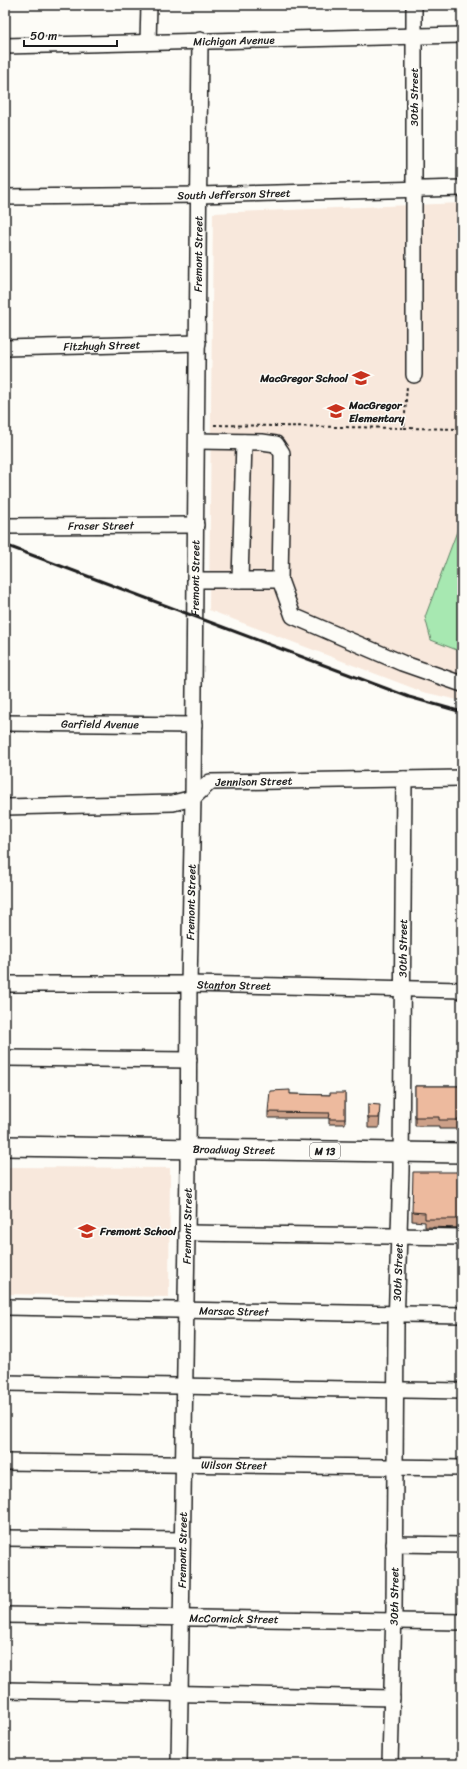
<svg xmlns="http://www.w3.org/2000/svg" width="467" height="1769" viewBox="0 0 467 1769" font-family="Sriracha,sans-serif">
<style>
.built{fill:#f8e8dc}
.green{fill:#a7e8b1;stroke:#628266}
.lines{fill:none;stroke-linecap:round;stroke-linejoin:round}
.minor-casing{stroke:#1c1c1c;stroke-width:18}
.major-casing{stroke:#1c1c1c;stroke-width:22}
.path{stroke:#1c1c1c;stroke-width:2;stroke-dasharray:3 3;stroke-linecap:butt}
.minor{stroke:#fdfcf7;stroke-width:15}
.major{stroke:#fdfcf7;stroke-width:19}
.rail{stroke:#1c1c1c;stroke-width:3}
.wall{fill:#cca088;stroke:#1c1c1c}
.building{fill:#edba9e;stroke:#1c1c1c}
.labels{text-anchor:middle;stroke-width:3;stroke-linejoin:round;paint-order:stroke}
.shield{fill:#fdfcf7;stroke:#605f5e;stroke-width:1}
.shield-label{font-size:10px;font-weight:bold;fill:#1c1c1c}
.street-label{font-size:11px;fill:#1c1c1c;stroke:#fdfcf7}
.poi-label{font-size:11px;font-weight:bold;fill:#1c1c1c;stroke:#fdfcf7;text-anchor:start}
</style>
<rect width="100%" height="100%" fill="#fdfcf7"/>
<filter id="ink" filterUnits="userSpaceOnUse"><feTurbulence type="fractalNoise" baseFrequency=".025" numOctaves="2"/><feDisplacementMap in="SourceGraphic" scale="8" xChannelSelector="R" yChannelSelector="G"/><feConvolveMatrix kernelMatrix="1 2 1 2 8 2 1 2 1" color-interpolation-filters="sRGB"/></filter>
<g filter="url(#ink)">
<!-- built -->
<path class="built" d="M462 203V701L423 692 209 610 213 213Z
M5 1167 170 1168 169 1297 5 1294Z"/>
<!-- green -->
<path class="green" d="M462 518V652L431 640 425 617Z"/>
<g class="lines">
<!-- minor casing -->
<g class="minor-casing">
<g id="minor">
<path d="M148 42 149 5"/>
<path id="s1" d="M5 46 462 35"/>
<path id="s2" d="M5 197 200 195 462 188"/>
<path id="s3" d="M5 348 198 343"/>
<path d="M414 375V5"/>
<path id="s4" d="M5 526 196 525"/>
<path d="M196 580H280L282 467V453L276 444 262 442 197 441"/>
<path d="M240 580 244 442"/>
<path d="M280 580 293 616 402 663 462 684"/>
<path id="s5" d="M5 723 194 725"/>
<path id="s6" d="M5 807 173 803 193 798 210 782 462 778"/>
<path id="s7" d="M5 984H189L462 990"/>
<path d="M5 1058 189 1060"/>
<path d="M187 1233 462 1237"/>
<path id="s8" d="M5 1307 462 1315"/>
<path d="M5 1383 462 1391"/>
<path id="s9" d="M5 1462 462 1468"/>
<path d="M5 1538 182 1540"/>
<path d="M394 1544 462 1545"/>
<path id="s10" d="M5 1615 462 1622"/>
<path d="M5 1690 392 1698"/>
<path id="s11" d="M179 1764 188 1167 189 984 193 798 200 40"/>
<path id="s12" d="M390 1764 394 1609 396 1326 401 1171 404 779"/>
</g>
</g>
<!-- major casing -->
<g class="major-casing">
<g id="major">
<path id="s13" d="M5 1146 462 1153"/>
</g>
</g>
<!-- path -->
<path class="path" d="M214 425 404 428 407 386
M404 428 462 429"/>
<!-- minor -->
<use href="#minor" class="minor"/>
<!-- major -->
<use href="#major" class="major"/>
<!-- rail -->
<path class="rail" d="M5 545 409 697 462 712"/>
</g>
<!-- wall -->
<path class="wall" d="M415 1086H462V1129H439V1126H415Z
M345 1093V1124H329V1118H268V1112L290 1094 330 1095Z
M368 1104 380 1114 379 1128H368Z
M462 1172V1228L425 1227V1222L412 1221V1212Z"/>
<!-- building -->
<path class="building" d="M415 1086H462V1120H439V1117H415Z
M290 1090V1094L330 1095V1093H345V1119H329L330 1113 268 1112 270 1091Z
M368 1104 380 1105 379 1118H368Z
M413 1172H462V1219H425V1213L412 1212Z"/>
</g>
<!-- icons -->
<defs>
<g id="school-bare" transform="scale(1.38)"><path d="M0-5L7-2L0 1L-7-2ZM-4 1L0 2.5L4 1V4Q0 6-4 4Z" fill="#c8321e" stroke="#fdfcf7" stroke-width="2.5" paint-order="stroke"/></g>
</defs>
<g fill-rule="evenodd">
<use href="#school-bare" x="361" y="378"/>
<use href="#school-bare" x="336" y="411"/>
<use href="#school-bare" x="87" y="1231"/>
</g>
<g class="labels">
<!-- shield labels -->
<rect class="shield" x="310" y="1143" width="30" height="16" rx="3"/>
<g class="shield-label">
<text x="325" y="1155">M 13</text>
</g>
<!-- street labels -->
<g class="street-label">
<text dy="4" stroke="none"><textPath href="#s1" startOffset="229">Michigan Avenue</textPath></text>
<text transform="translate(414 97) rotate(-90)" y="4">30th Street</text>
<text dy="4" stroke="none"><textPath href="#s2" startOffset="229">South Jefferson Street</textPath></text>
<text dy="4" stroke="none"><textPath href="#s11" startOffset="1510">Fremont Street</textPath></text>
<text dy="4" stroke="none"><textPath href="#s3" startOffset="97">Fitzhugh Street</textPath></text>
<text dy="4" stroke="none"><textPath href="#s4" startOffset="96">Fraser Street</textPath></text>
<text dy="4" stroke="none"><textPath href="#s11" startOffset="1186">Fremont Street</textPath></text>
<text dy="4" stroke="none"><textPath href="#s5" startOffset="95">Garfield Avenue</textPath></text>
<text dy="4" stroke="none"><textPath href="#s6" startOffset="256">Jennison Street</textPath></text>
<text dy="4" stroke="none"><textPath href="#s11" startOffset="862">Fremont Street</textPath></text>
<text dy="4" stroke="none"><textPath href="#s12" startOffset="816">30th Street</textPath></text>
<text dy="4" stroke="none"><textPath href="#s7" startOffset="229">Stanton Street</textPath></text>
<text dy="4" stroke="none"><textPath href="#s13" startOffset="229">Broadway Street</textPath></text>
<text dy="4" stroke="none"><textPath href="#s11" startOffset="538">Fremont Street</textPath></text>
<text dy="4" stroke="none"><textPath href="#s12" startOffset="492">30th Street</textPath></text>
<text dy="4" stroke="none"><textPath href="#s8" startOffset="229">Marsac Street</textPath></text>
<text dy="4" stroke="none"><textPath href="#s9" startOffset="229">Wilson Street</textPath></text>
<text dy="4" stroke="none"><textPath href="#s11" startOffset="214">Fremont Street</textPath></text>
<text dy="4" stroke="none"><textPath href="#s12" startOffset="168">30th Street</textPath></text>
<text dy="4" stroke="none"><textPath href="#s10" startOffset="229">McCormick Street</textPath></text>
</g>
<!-- poi labels -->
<g class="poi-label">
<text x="348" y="382" text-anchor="end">MacGregor School</text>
<text x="349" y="409">MacGregor<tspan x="349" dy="13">Elementary</tspan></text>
<text x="100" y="1235">Fremont School</text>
</g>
</g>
<!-- margin -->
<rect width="467" height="1769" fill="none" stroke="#fdfcf7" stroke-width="20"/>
<rect x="10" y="10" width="447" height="1749" fill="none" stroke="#1c1c1c" stroke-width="1.5" filter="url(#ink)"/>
<!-- scale -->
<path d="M24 40v6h93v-6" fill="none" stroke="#1c1c1c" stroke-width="2"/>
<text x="30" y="40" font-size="12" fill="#1c1c1c" stroke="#fdfcf7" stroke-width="3" paint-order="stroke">50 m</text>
</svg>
